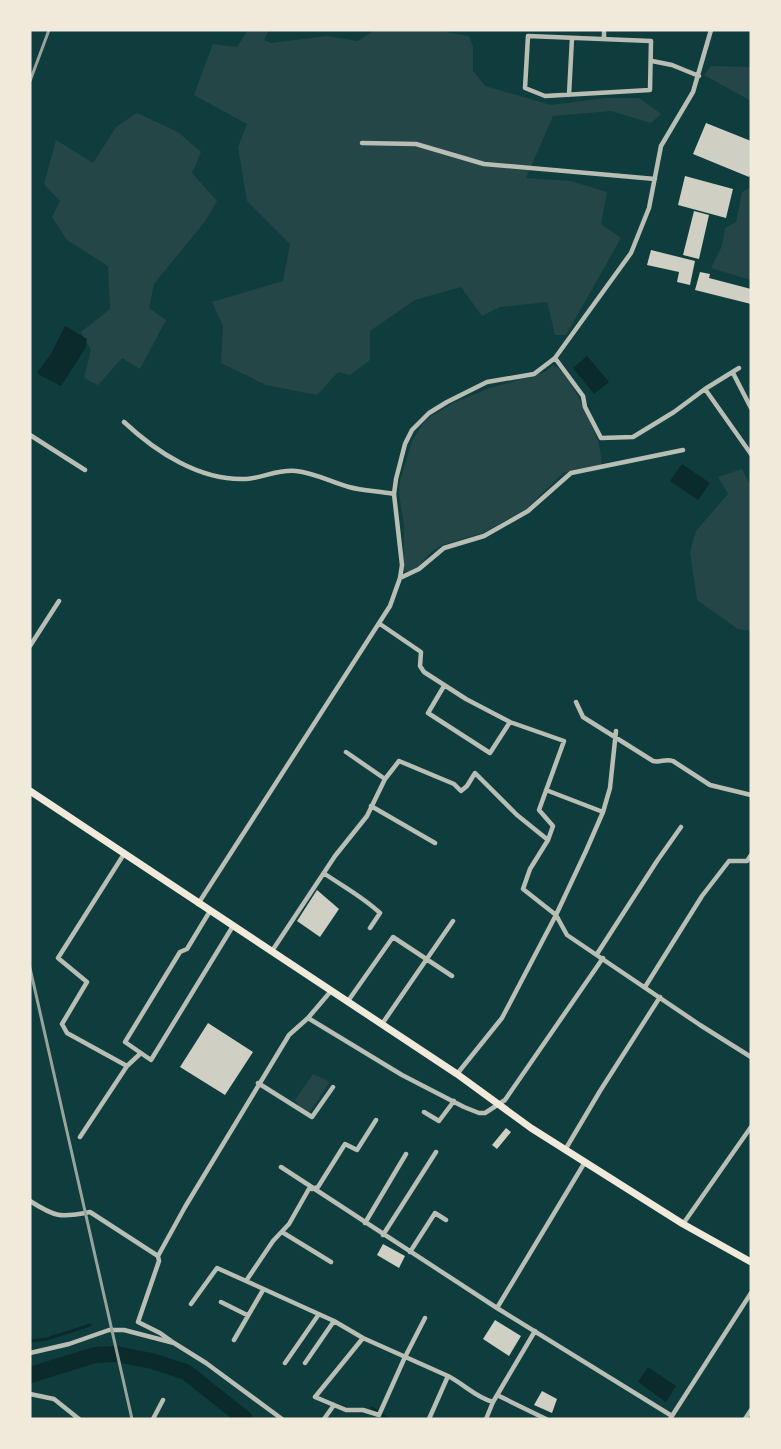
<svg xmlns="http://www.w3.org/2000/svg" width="781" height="1449" viewBox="0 0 781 1449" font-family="'Roboto Condensed',sans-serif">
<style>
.green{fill:#244646}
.water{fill:#0a2a2b}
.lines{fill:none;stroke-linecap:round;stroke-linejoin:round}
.stream{stroke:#0a2a2b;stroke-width:3}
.river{stroke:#0a2a2b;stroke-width:16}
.building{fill:#cfcfc3}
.minor{stroke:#b8beb3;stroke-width:4.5}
.primary{stroke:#f1e9da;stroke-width:7}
.rail{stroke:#97a49c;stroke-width:3}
</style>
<rect width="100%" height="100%" fill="#0f3d3e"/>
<!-- green -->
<path class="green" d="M248 30H269L264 40 271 43 327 36 358 41 375 30H433L469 36 473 47V71L485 86 551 105 605 98H639L661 114 651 123 611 111 553 116 526 178 571 181 607 192 601 224 621 238 566 335H555L547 302 500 307 482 316 461 287 415 300 370 331V360L350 375 338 372 317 395 266 385 221 363 223 326 212 302 283 281 290 244 247 201 238 147 247 124 194 95 213 44 237 47Z
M711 66 751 67V101L704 75Z
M137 113 178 132 201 152 192 173 217 201 206 220 154 284 149 308 166 320 140 369 122 358 98 385 84 378 91 350 81 332 110 309 108 266 67 240 52 217 60 201 44 184 56 140 93 163 116 127Z
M751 187V280L711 268 722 246 725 228 736 222 742 192Z
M553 365C569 370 592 425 598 441 600 449 601 457 602 465L563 473 526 509 483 533 442 545 429 554 419 566 410 571H403L404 526 399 493 400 481 412 441 422 425 430 417 453 403 490 388 545 372Z
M742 469 751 486V631L738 629 697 600 690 552 696 531 728 494 718 477Z
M313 1074 330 1082 309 1113 299 1106 295 1100Z"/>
<!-- water -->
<path class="water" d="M65 326 87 339 85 349 61 386 38 374V371L51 354Z
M587 356 609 382 594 394 573 368Z
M682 464 710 483 698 500 670 481Z
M648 1367 676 1386 666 1402 638 1382Z"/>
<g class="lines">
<!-- stream -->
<path class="stream" d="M30 1341 47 1339 90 1325
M372 1408 388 1419"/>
<!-- river -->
<path class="river" d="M30 1375 95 1355 116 1354 152 1361 186 1372 245 1419"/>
</g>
<!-- building -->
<path class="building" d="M706 123 751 141V173L749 177 693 154Z
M685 176 733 189 726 218 678 205Z
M694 211 709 215 699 259 683 255Z
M651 250 695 261 690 285 677 282 679 272 647 265Z
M700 272 710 274 709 278 751 289V304L695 290Z
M317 890 339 909 320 937 297 921Z
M208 1023 253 1052 225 1095 180 1067Z
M506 1128 511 1132 497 1149 492 1145Z
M383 1244 405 1256 399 1268 377 1255Z
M495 1320 521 1336 509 1356 483 1339Z
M542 1391 557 1399 552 1413 534 1405Z"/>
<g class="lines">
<!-- minor -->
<path class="minor" d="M528 36 651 41 650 90 545 96 525 88Z
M604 39V30
M652 61 672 65 699 76
M569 95 572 38
M362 143 416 144 484 164 655 179
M555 358 583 396 585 407 601 438 633 437 674 412 705 389 751 454
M733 373 751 408
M705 389 739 368
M124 422C156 452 200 481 246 479 263 478 278 469 296 471 315 473 331 482 349 487 363 491 379 491 394 494
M30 435 85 470
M400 578 419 569 444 548 484 536 528 511 571 473 683 450
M380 624 421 652 420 666 424 672 466 699 510 722 564 741 539 810 553 826 548 840 530 869 523 889 556 915 567 935 700 1025 751 1057
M30 646 59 601
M444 686 428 713 490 753 510 722
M576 702 583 717 653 761C661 763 665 758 673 761L710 785 751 795
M346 752 385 779
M546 790 603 812
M371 806 435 843
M124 854 58 958 87 982 62 1024 67 1033 127 1066
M325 874C344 887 363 897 380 913L370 928
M198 904 390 606 400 578 402 565 394 494 396 479 405 444 412 430 429 413 447 402 487 382 534 374 555 358 631 253 649 208 661 146 693 92 711 30
M210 911 187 949 180 952 125 1042 151 1060 233 926
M272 951 335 856 367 816 385 779 399 761 454 784 461 791 467 786 475 773 517 815 548 840
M597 954 657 861 681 827
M645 987 702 896 729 861H747L751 855
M348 1001 393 937 452 976
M308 1018 402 1075 464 1107 479 1113H485L505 1100 603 958
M382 1024 453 921
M457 1074 502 1018 556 915 586 851 603 812 610 788 616 731
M258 1083 312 1117 333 1087
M424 1112 439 1121 454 1101
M80 1137 127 1066 141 1053
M565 1150 600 1091 660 997
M585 1162 497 1308 672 1416
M281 1167 497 1308
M310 1187 289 1224 273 1241 246 1281 334 1321 363 1338 448 1376C464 1384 475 1397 493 1402
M312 1189 318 1187 345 1144 357 1150 376 1120
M30 1201C55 1217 60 1218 90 1212L158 1256
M365 1223 406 1154
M683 1224 751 1127
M282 1232 331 1262
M383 1235 436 1152
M410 1252 435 1213 446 1220
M221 1302 247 1315
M191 1304 217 1268 246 1281
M363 1338 315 1397 346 1410H363L379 1415 405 1357 425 1318
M234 1340 263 1290
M174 1343 160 1333 138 1322 159 1261 158 1256 185 1207 289 1035 308 1018 331 991
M30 1353 69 1344 109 1330H124L174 1343 206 1363 282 1419
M285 1363 319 1314
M305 1363 334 1321
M30 1394 54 1399 79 1419
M497 1395 546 1419
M153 1419 163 1400
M324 1419 334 1405
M429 1419 448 1376
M486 1419 493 1402 535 1331
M670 1419 751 1293
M745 1419 751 1410"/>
<!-- primary -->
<path class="primary" d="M30 791 457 1074 531 1128 683 1224 751 1262"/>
<!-- rail -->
<path class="rail" d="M30 81 49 30
M30 968 132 1419"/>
</g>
<!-- border -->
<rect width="781" height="1449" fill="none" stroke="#f1e9da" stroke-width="63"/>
</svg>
